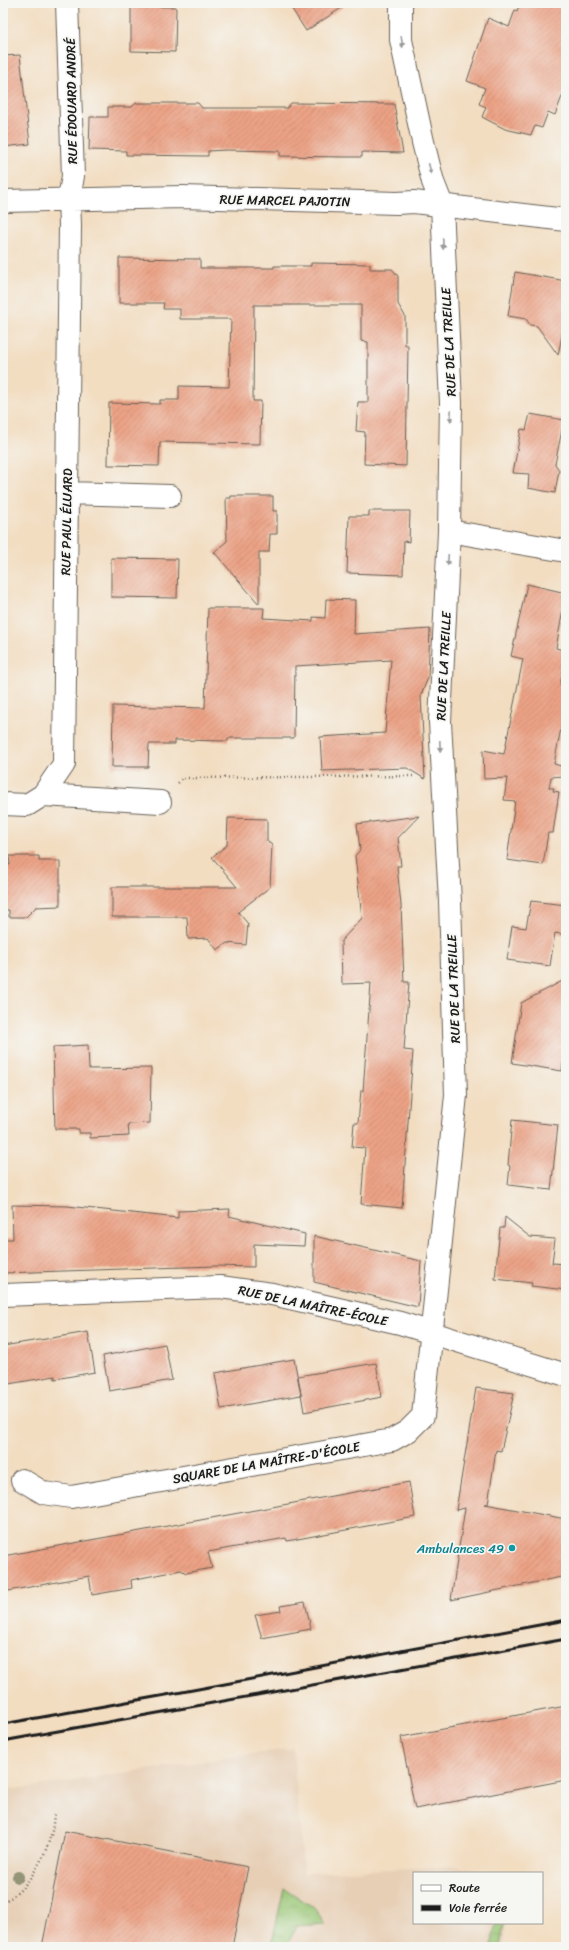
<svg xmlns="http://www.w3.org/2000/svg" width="569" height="1950" viewBox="0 0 569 1950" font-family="Sriracha,sans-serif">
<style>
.built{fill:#e7cfb6}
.grass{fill:url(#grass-tufts);stroke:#5a7148}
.building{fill:url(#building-hatch)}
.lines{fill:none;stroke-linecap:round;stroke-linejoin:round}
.minor-casing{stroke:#676056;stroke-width:24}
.path{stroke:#676056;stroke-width:2.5;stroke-dasharray:1 3;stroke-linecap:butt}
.minor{stroke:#fff;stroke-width:22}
.rail{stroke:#1c1c1c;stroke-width:3}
.tree{fill:#949477}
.oneway{fill:#999}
.culture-dot{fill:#0f9aa8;stroke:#f6f6f2;stroke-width:1.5}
.labels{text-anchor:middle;stroke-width:3.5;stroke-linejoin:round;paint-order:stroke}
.street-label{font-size:13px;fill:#1c1c1c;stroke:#f6f6f2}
.culture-label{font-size:13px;fill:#0d838f;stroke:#f6f6f2;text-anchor:end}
</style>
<defs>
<pattern id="grass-tufts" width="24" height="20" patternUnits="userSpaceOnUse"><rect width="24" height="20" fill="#99c674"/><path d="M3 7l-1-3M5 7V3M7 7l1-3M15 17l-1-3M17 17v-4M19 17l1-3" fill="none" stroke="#83aa64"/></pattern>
<pattern id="building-hatch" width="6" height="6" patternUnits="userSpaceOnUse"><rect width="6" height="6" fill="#eba285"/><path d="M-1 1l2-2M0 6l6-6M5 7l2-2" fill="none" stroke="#c98b72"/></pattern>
</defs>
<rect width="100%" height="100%" fill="#f6f6f2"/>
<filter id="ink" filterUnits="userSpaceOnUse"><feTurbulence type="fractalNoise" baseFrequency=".025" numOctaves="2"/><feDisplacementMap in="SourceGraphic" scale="8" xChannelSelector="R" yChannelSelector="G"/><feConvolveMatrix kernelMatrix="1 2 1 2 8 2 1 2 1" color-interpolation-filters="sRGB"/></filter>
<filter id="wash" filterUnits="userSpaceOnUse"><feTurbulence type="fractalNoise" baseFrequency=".012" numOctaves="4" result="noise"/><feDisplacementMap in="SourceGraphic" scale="16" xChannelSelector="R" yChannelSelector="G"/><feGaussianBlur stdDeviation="0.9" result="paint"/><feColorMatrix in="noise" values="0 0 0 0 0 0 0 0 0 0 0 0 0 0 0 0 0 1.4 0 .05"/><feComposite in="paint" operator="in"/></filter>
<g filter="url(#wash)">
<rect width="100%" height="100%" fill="#f2ddc1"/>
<!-- built -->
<path class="built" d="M293 1748 304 1873 455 1866 489 1873H414V1923H506L503 1947H3V1791Z"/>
<!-- grass -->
<path class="grass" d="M284 1888 313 1907 326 1924 297 1926 286 1947H271Z
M496 1923H504L500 1947H491Z"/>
<g id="blocks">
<!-- building -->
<path class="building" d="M288 3H349L306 31Z
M520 3H566V86L555 115 548 112 542 128 535 126 531 135 505 129 482 117 486 107 479 104 485 88 467 81 488 18 509 27 515 10 517 11Z
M131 6 176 7 175 52 131 51Z
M20 55 30 144 3 147V56Z
M136 103H198L202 108H287L291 103 394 104 403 153 362 152V157H344L280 156V151L226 150 208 151V156L126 155V151L89 150 90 117H108V107H132Z
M119 258 200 259V268H274V266H311V263L370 264V269H392L398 276V304L405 316V345H408L406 466 364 464 365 432 356 431 358 402H368V342L361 341V305H254L253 401H261L260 444 160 442 159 466 108 465 109 403 160 404V400H179V386L229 387 231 319H180V309H163L164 303H119Z
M515 272 566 281V331H563L558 355 537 326 530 325 526 319 508 316Z
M530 414 564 420 555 464 559 470 555 493 528 488 529 474 513 473 521 429 526 430Z
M231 496H273V511H277V534H270L269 552H259V604L214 552 227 541 226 498H231Z
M369 511H410L409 542 404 541 403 575 347 573 349 516H369Z
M111 558 178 559 177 598 111 597Z
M527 584 566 593 556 648 566 651V660L560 685 566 687V703L554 764 565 767 564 776 551 777 549 788H554L553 791 559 792 553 833H548L543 865 507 860 515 801 504 800 507 778 484 779 483 750 504 754 523 659 511 656Z
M326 599 355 600 354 634 430 629 428 678 421 695 425 779 407 768 322 771 320 737 385 733 391 660 295 666 294 738H228V741L175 740V744H149L148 767H112L113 706 205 708 208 608H264L263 618 313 621V617L325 618Z
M419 816 398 838 401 866H397L401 905 404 982H409L404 1050 413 1051 402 1208 361 1204 365 1148 352 1147 354 1123H358L361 1090 363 1091 371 983 342 984 341 941 362 918 355 856 360 850 357 824Z
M228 818 267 819V841L272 845 270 887 238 912 248 924 246 945 227 943 217 950 208 938 188 939 187 917H112V887H237L212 857 227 845Z
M9 856H39V861H60V906L36 907 26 917H9V910H3V864L10 865Z
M531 901 566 905V935L555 933 550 966 507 960 512 926 526 928Z
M566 979V1046L562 1071 512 1063 521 1003Z
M88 1045 89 1069 151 1068 150 1123 128 1124 129 1136 90 1138V1133H79V1129H55L53 1047Z
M512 1120 558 1125 551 1190 508 1185 510 1166 508 1165Z
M12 1205 67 1206 178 1218V1211L230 1209 229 1216 305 1234 304 1246 254 1244V1267L215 1266 3 1273V1239H13Z
M505 1217 530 1237 555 1239 552 1263 566 1264V1290L531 1286 532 1283 495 1279 500 1228H504Z
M314 1236 421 1261 418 1307 314 1282Z
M88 1332 95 1372 55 1379V1376L3 1385V1346Z
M165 1344 172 1380 109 1391 103 1356Z
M294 1359 301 1395 221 1409 215 1373Z
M376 1363 382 1397 304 1412 298 1376Z
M476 1388 514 1393 501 1451 496 1450 488 1504H485L566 1519V1576L451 1600 465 1508 456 1510Z
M409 1482 415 1517 287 1541 286 1538 208 1552 212 1568 186 1573 181 1570 131 1580 132 1588 92 1595 89 1576 3 1592V1556Z
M305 1602 311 1629 262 1638 255 1615 281 1611 280 1606Z
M566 1706V1780L415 1809 401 1737Z
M65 1831 248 1867 232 1947H42Z"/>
</g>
</g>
<g filter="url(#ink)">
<use href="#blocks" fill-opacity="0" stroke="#676056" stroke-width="1"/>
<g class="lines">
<!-- minor casing -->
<g class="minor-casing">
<path id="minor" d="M3 201 182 197 397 203 414 202 566 220
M67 493 170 496
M449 531 566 551
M43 795 160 802
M3 804 27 805 43 795 64 764 70 225 69 199 73 176 67 3
M3 1295 220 1287 272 1294 400 1323 566 1375
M22 1480 44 1493 71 1497 392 1440 408 1431 423 1416 456 1095 450 901 440 722 449 531 451 403 442 205 433 182 423 142 401 40V3"/>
</g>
<!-- path -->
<path class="path" d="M178 783 183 778 415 776
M3 1901C23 1897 45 1857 50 1838 53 1831 53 1822 54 1814"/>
<!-- minor -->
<use href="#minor" class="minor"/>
<!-- rail -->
<path class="rail" d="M3 1724 166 1695 566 1620
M3 1741 566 1639"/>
</g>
<!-- trees -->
<circle class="tree" cx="18" cy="1877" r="6"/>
<!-- one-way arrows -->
<defs><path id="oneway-solid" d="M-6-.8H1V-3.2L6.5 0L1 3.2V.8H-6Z"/></defs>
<g class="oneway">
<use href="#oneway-solid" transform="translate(402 42) rotate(82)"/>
<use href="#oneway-solid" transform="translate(430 169) rotate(76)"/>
<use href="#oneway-solid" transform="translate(443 244) rotate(88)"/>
<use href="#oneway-solid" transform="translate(451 416) rotate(91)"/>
<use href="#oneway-solid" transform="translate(448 560) rotate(93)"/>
<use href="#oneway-solid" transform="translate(440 746) rotate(88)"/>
</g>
</g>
<!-- markers -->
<circle class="culture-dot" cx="512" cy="1548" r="4"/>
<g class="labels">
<!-- street labels -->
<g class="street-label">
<text transform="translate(71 101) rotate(-91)" y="5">RUE ÉDOUARD ANDRÉ</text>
<text transform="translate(285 200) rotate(1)" y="5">RUE MARCEL PAJOTIN</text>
<text transform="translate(448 342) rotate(-93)" y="5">RUE DE LA TREILLE</text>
<text transform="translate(66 522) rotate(-89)" y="5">RUE PAUL ÉLUARD</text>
<text transform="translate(443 666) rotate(-87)" y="5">RUE DE LA TREILLE</text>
<text transform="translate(453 989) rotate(-92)" y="5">RUE DE LA TREILLE</text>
<text transform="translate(313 1305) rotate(12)" y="5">RUE DE LA MAÎTRE-ÉCOLE</text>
<text transform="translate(266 1462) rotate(-10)" y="5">SQUARE DE LA MAÎTRE-D'ÉCOLE</text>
</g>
<!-- culture labels -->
<g class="culture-label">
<text x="504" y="1553">Ambulances 49</text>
</g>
</g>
<!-- margin -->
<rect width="569" height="1950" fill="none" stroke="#f6f6f2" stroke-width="16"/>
<!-- legend -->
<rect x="413" y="1872" width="130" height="52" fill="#f6f6f2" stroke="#9f9f9c"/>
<rect x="421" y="1885" width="20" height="6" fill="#ffffff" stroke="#9f9f9c"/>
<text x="449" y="1892" font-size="12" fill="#1c1c1c">Route</text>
<rect x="421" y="1905" width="20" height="6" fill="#1c1c1c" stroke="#9f9f9c"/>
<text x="449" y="1912" font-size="12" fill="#1c1c1c">Voie ferrée</text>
</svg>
